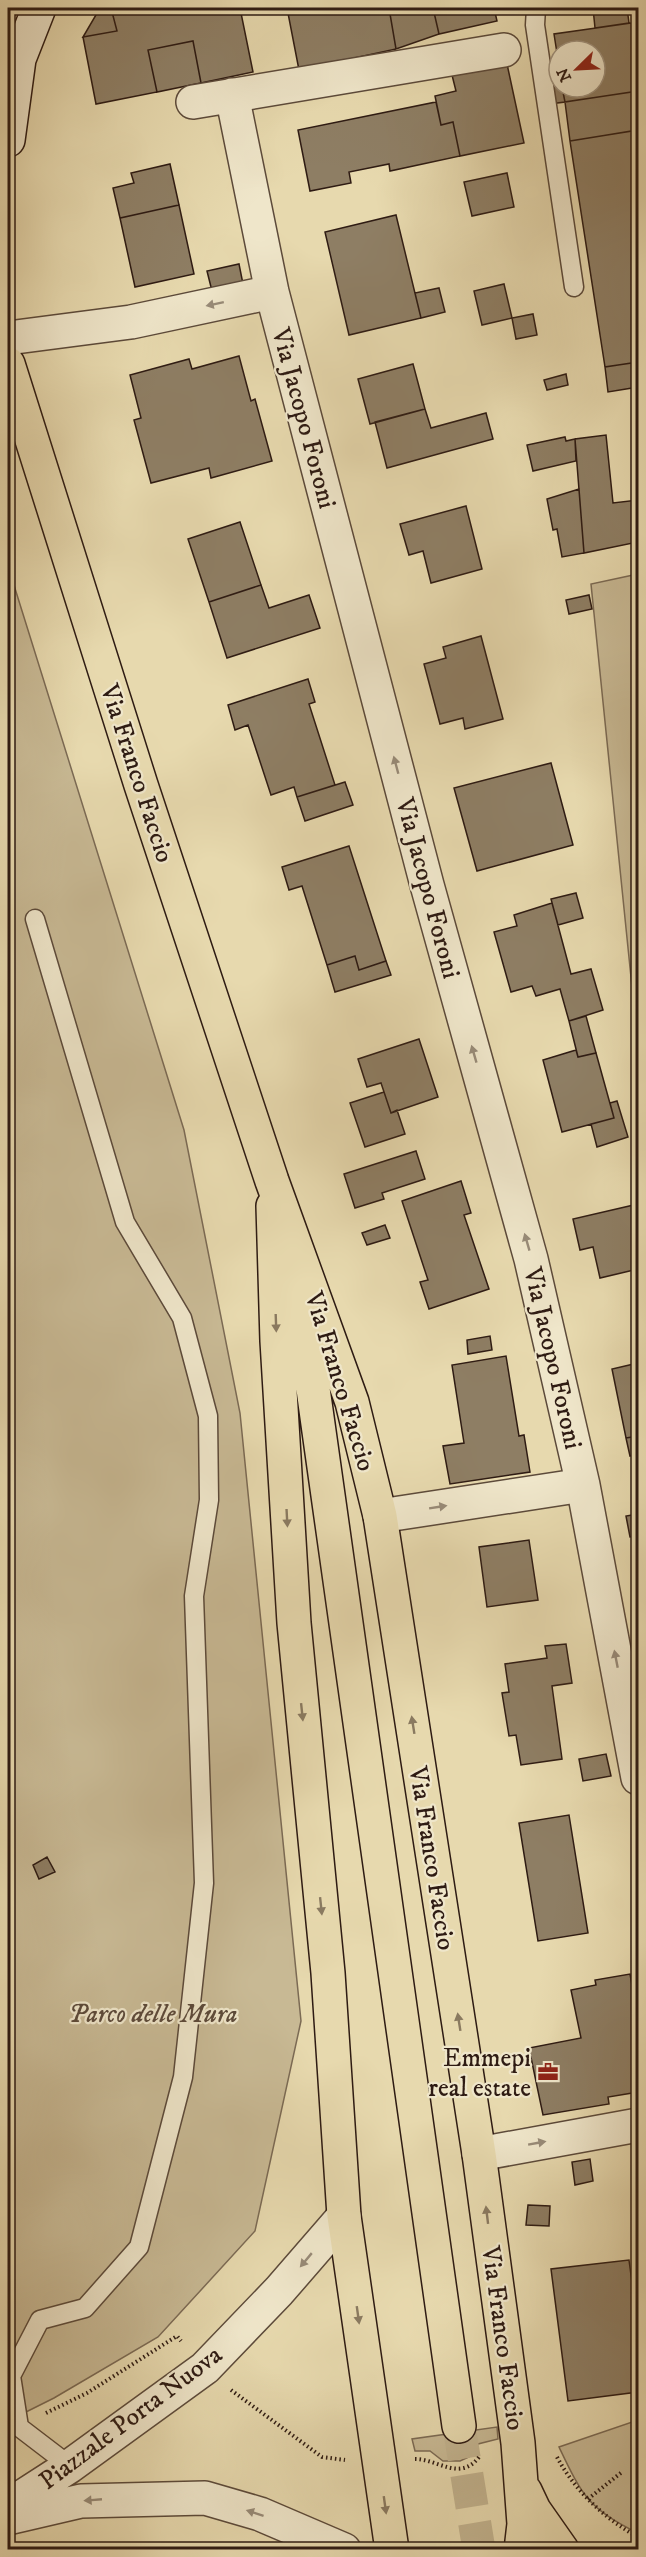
<svg xmlns="http://www.w3.org/2000/svg" width="646" height="2557" viewBox="0 0 646 2557" font-family="'IM FELL DW Pica',serif">
<style>
.green{fill:#c8b994;stroke:#7b6a54;stroke-width:1.5}
.building{fill:#8e7e64;stroke:#2e1b13;stroke-width:1.5}
.lines{fill:none;stroke-linecap:round;stroke-linejoin:round}
.primary-tunnel{stroke:#c2b38f;stroke-width:33;stroke-dasharray:33 16;stroke-linecap:butt}
.service-casing{stroke:#5c4a3a;stroke-width:21}
.minor-casing{stroke:#5c4a3a;stroke-width:36}
.tertiary-casing{stroke:#5c4a3a;stroke-width:36}
.secondary-casing{stroke:#2e1b13;stroke-width:36}
.primary-casing{stroke:#2e1b13;stroke-width:36}
.path{stroke:#2e1b13;stroke-width:4;stroke-dasharray:1.5 3;stroke-linecap:butt}
.service{stroke:#efe6ca;stroke-width:18}
.minor{stroke:#efe6ca;stroke-width:33}
.tertiary{stroke:#efe6ca;stroke-width:33}
.secondary{stroke:#efe6ca;stroke-width:33}
.primary{stroke:#e7d9ae;stroke-width:33}
.oneway{fill:#988b78}
.oneway2{fill:#8a7a60}
.labels{text-anchor:middle;stroke-width:4.5;stroke-linejoin:round;paint-order:stroke}
.street-label{font-size:26px;fill:#2e1b13;stroke:#efe6ca}
.park-label{font-size:26px;font-style:italic;fill:#5c4a3a;stroke:#efe6ca}
.poi-label{font-size:26px;fill:#2e1b13;stroke:#efe6ca;text-anchor:end}
</style>
<rect width="100%" height="100%" fill="#e7d9ae"/>
<filter id="stains"><feTurbulence type="fractalNoise" baseFrequency=".00333" numOctaves="4"/><feColorMatrix values="0 0 0 0 .2 0 0 0 0 .09 0 0 0 0 .02 0 0 0 .5 -.17"/></filter>
<radialGradient id="worn" r=".72"><stop offset=".6" stop-color="#630" stop-opacity="0"/><stop offset="1" stop-color="#630" stop-opacity=".3"/></radialGradient>
<!-- green -->
<path class="green" d="M8 566 184 1130 240 1413 301 2021 255 2231 158 2337 54 2398 8 2421Z
M638 574V1046L591 584Z
M638 2420V2533C588 2509 582 2495 559 2447Z
M497 2427 498 2439 478 2444 469 2457 460 2461H443L430 2451H415L412 2439Z
M183 2543H209L236 2549H133Z"/>
<!-- building -->
<path class="building" d="M100 8H111L117 31 83 37Z
M111 8H240L253 72 201 83 193 41 148 50 157 92 96 104 83 37 117 31Z
M287 8H389L396 49 299 70Z
M389 8H433L439 34 396 49Z
M433 8H494L497 21 439 34Z
M593 8H627L629 23 595 28Z
M638 22V91L565 102 562 87H595V51H559V66L554 34Z
M193 41 201 83 157 92 148 50Z
M507 64 524 143 460 156 453 122 441 125 435 96 456 91 452 75Z
M559 65V87H562L565 102 541 105 535 69Z
M638 91V130L570 141 565 102Z
M436 102 441 125 453 122 460 156 390 171 389 164 349 172 351 183 310 191 298 130Z
M638 130V362L605 367 570 141Z
M170 164 179 205 120 218 113 188 134 183 131 173Z
M507 173 514 207 472 216 464 182Z
M179 205 194 274 135 287 120 218Z
M396 215 421 318 349 335 325 232Z
M239 264 243 284 212 291 207 271Z
M504 284 512 318 482 325 474 291Z
M439 288 445 312 421 318 415 293Z
M533 314 537 335 516 339 512 318Z
M239 356 251 401 255 399 272 461 211 478 209 468 151 483 134 420 141 418 130 375 189 359 192 369Z
M638 362V387L608 392 605 367Z
M413 364 425 409 370 424 358 379Z
M566 374 568 385 547 390 544 380Z
M425 409 431 428 486 413 493 439 387 468 375 422Z
M606 435 613 503 638 500V542L584 553 575 439Z
M565 437 566 441 575 439 576 461 533 471 527 445Z
M579 489 584 553 562 557 557 529 553 530 547 499Z
M466 506 482 569 431 583 423 551 409 555 400 524Z
M240 522 261 585 209 602 188 539Z
M261 585 269 608 309 595 320 628 227 658 209 602Z
M589 595 592 609 569 614 566 600Z
M481 636 503 719 465 729 463 718 440 724 424 664 446 658 443 647Z
M308 679 315 702 309 704 335 785 297 797 294 787 271 795 248 725 235 730 228 705Z
M551 763 573 845 477 871 454 788Z
M345 782 353 805 305 821 297 797Z
M349 846 386 961 359 970 355 956 327 965 302 886 289 890 282 867Z
M576 893 583 918 558 925 551 899Z
M552 903 571 974 591 969 603 1010 569 1021 560 989 536 996 532 986 511 992 494 932 517 926 514 915Z
M355 956 359 970 386 961 391 975 335 992 327 965Z
M586 1016 596 1053 578 1057 569 1021Z
M419 1039 438 1097 391 1113 381 1083 367 1087 358 1059Z
M576 1050 578 1057 596 1053 614 1118 562 1132 543 1060Z
M384 1092 391 1113 397 1110 405 1134 365 1147 350 1103Z
M617 1101 628 1137 597 1147 591 1124 614 1118 610 1103Z
M416 1151 425 1179 382 1193 384 1199 355 1208 344 1174Z
M461 1181 471 1213 464 1215 489 1289 429 1309 420 1282 428 1280 402 1201Z
M638 1204V1269L600 1278 593 1247 580 1250 573 1219Z
M385 1225 390 1238 367 1245 362 1233Z
M490 1336 492 1350 468 1354 467 1340Z
M506 1356 519 1436 524 1435 530 1472 450 1484 443 1446 464 1443 452 1365Z
M638 1363V1436L626 1438 612 1369Z
M638 1436V1454L630 1456 626 1438Z
M638 1514V1536L630 1537 626 1516Z
M529 1540 538 1600 487 1607 479 1547Z
M566 1644 572 1683 552 1686 562 1759 521 1765 516 1735 509 1736 502 1693 509 1692 505 1664 547 1658 545 1646Z
M606 1754 611 1776 583 1781 579 1759Z
M569 1815 588 1933 538 1941 519 1823Z
M47 1857 55 1872 39 1879 33 1865Z
M630 1974 638 2019V2092L608 2097 609 2104 543 2115 529 2048 581 2038 571 1990 596 1985 595 1980Z
M590 2159 593 2181 575 2185 572 2162Z
M528 2205 550 2206 549 2226 526 2225Z
M629 2260 638 2328V2392L568 2401 551 2269Z"/>
<g class="lines">
<!-- primary-tunnel -->
<path class="primary-tunnel" d="M459 2426 479 2550"/>
<!-- service casing -->
<g class="service-casing">
<path id="service" d="M536 8 535 25 574 287
M35 919 125 1222 182 1318 208 1416 209 1500 194 1596 204 1883 183 2077 139 2247 85 2308 40 2320 11 2376 19 2427 70 2466"/>
</g>
<!-- minor casing -->
<g class="minor-casing">
<path id="minor" d="M232 95 272 292 427 885 531 1259 583 1485 638 1778
M193 102 504 50
M8 338 131 322 272 292
M380 1516 583 1485
M479 2154 638 2125"/>
</g>
<!-- tertiary casing -->
<g class="tertiary-casing">
<path id="tertiary" d="M8 2506 70 2466 205 2368 279 2291 344 2216
M8 2518 81 2501 205 2498 260 2514 344 2550"/>
</g>
<!-- secondary casing -->
<g class="secondary-casing">
<path id="secondary" d="M8 140 19 59 39 8"/>
</g>
<!-- primary casing -->
<g class="primary-casing">
<path id="primary" d="M8 364 141 785 272 1181 352 1402 380 1516 479 2154 518 2443 524 2524 521 2550
M273 1206 277 1341 294 1623 328 1973 344 2216 392 2550
M295 1291 307 1346 459 2426
M525 2491 534 2510 562 2550"/>
</g>
<!-- path -->
<path class="path" d="M231 2390 322 2457 345 2460
M46 2413 87 2393 177 2336 181 2341
M557 2457C575 2491 605 2519 638 2537
M415 2459C438 2459 460 2482 479 2457
M588 2499 622 2472"/>
<!-- service -->
<use href="#service" class="service"/>
<!-- minor -->
<use href="#minor" class="minor"/>
<!-- tertiary -->
<use href="#tertiary" class="tertiary"/>
<!-- secondary -->
<use href="#secondary" class="secondary"/>
<!-- primary -->
<use href="#primary" class="primary"/>
</g>
<!-- one-way arrows -->
<defs><path id="oneway-solid" d="M-6-.8H1V-3.2L6.5 0L1 3.2V.8H-6Z" transform="scale(1.5)"/></defs>
<g class="oneway">
<use href="#oneway-solid" transform="translate(215 304) rotate(168)"/>
<use href="#oneway-solid" transform="translate(396 765) rotate(-105)"/>
<use href="#oneway-solid" transform="translate(474 1054) rotate(-106)"/>
<use href="#oneway-solid" transform="translate(527 1242) rotate(-106)"/>
<use href="#oneway-solid" transform="translate(438 1507) rotate(-9)"/>
<use href="#oneway-solid" transform="translate(616 1659) rotate(-101)"/>
<use href="#oneway-solid" transform="translate(537 2143) rotate(-10)"/>
<use href="#oneway-solid" transform="translate(306 2260) rotate(130)"/>
<use href="#oneway-solid" transform="translate(93 2500) rotate(175)"/>
<use href="#oneway-solid" transform="translate(255 2513) rotate(-162)"/>
</g>
<g class="oneway2">
<use href="#oneway-solid" transform="translate(276 1323) rotate(88)"/>
<use href="#oneway-solid" transform="translate(287 1518) rotate(87)"/>
<use href="#oneway-solid" transform="translate(302 1712) rotate(84)"/>
<use href="#oneway-solid" transform="translate(413 1725) rotate(-99)"/>
<use href="#oneway-solid" transform="translate(321 1906) rotate(84)"/>
<use href="#oneway-solid" transform="translate(459 2022) rotate(-99)"/>
<use href="#oneway-solid" transform="translate(487 2215) rotate(-97)"/>
<use href="#oneway-solid" transform="translate(358 2315) rotate(82)"/>
<use href="#oneway-solid" transform="translate(385 2505) rotate(82)"/>
</g>
<!-- icons -->
<defs>
<g id="office-bare" transform="scale(1.62)"><path d="M-6-3h4V-5.5h4V-3h4V5H-6ZM-1-4.5V-3h2v-1.5ZM-6 0V1H6V0Z" fill="#8f2418" stroke="#efe6ca" stroke-width="2.5" paint-order="stroke"/></g>
</defs>
<g fill-rule="evenodd">
<use href="#office-bare" x="548" y="2072"/>
</g>
<g class="labels">
<!-- street labels -->
<g class="street-label">
<text transform="translate(305 418) rotate(75)" y="9">Via Jacopo Foroni</text>
<text transform="translate(138 773) rotate(72)" y="9">Via Franco Faccio</text>
<text transform="translate(429 888) rotate(75)" y="9">Via Jacopo Foroni</text>
<text transform="translate(554 1358) rotate(77)" y="9">Via Jacopo Foroni</text>
<text transform="translate(341 1381) rotate(73)" y="9">Via Franco Faccio</text>
<text transform="translate(433 1858) rotate(81)" y="9">Via Franco Faccio</text>
<text transform="translate(504 2338) rotate(82)" y="9">Via Franco Faccio</text>
<text transform="translate(130 2417) rotate(-37)" y="9">Piazzale Porta Nuova</text>
</g>
<!-- park labels -->
<g class="park-label">
<text x="153" y="2022">Parco delle Mura</text>
</g>
<!-- poi labels -->
<g class="poi-label">
<text x="531" y="2066">Emmepi<tspan x="531" dy="30">real estate</tspan></text>
</g>
</g>
<!-- margin -->
<rect width="646" height="2557" fill="none" stroke="#e7d9ae" stroke-width="30"/>
<rect x="9" y="9" width="628" height="2539" fill="none" stroke="#2e1b13" stroke-width="3"/>
<rect x="15" y="15" width="616" height="2527" fill="none" stroke="#2e1b13" stroke-width="1.5"/>
<!-- north arrow -->
<g transform="translate(577 69) rotate(246)"><circle r="28" fill="#efe6ca" stroke="#a29581" stroke-width="1.5"/>
<path d="M0-4.5L10 22L0 15L-10 22Z" fill="#8f2418"/>
<text y="-9" font-size="16" font-weight="bold" text-anchor="middle" fill="#2e1b13">N</text>
</g>
<rect width="100%" height="100%" filter="url(#stains)"/>
<rect width="100%" height="100%" fill="url(#worn)"/>
</svg>
